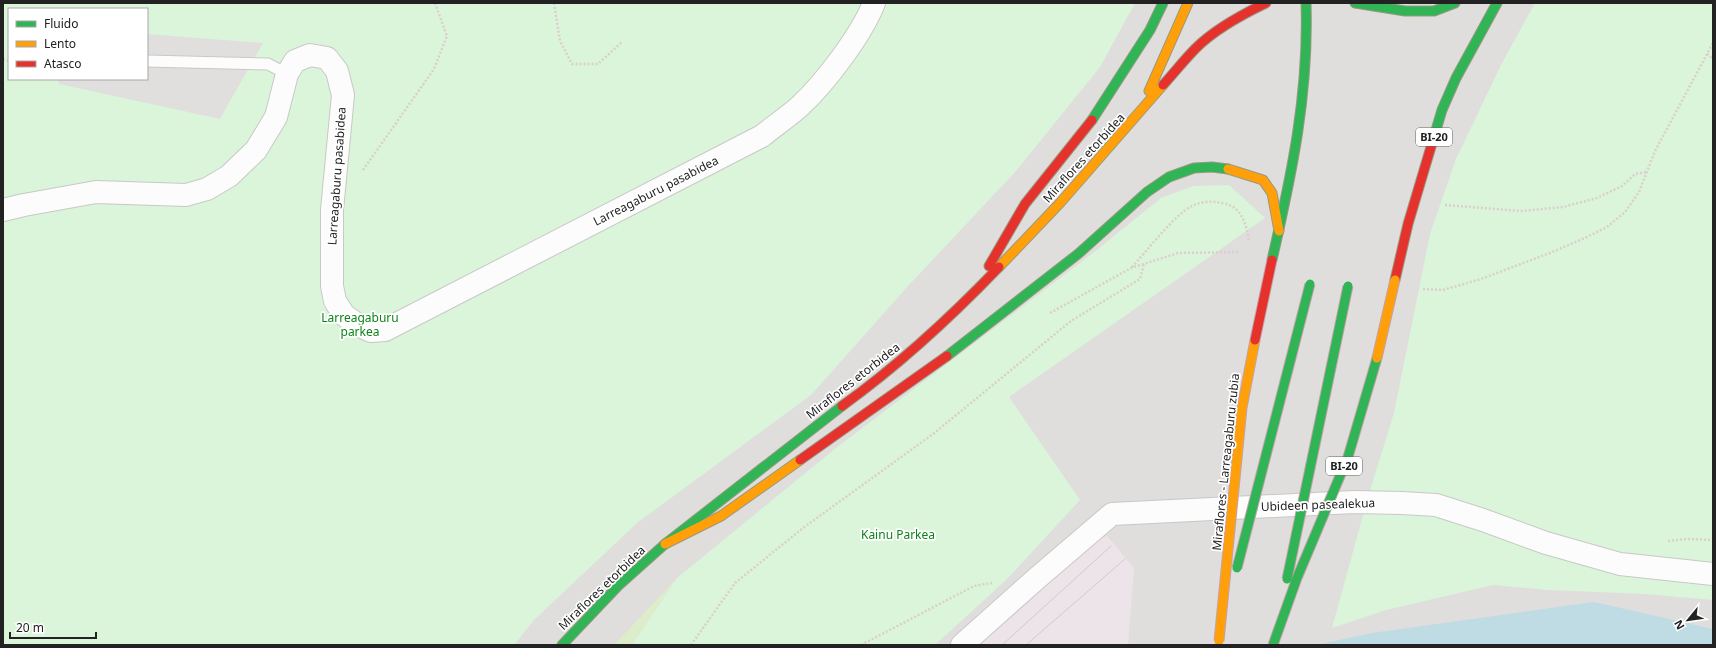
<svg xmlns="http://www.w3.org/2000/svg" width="1716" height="648" viewBox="0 0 1716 648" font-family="'Noto Sans',sans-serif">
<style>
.residential{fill:#dfdedc;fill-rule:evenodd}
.industrial{fill:#ede4e9}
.grass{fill:#ddeccb}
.park{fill:#daf5da;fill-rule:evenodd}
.parking{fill:#e0dfde}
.water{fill:#bfdbe3}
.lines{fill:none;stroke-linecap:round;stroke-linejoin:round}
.lane-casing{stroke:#c9c8c7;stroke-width:13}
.street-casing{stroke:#c9c8c7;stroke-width:24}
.fast-casing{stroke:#999a82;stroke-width:11}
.slow-casing{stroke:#999a82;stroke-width:11}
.jam-casing{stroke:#999a82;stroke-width:11}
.path{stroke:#dccecd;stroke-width:2.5;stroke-dasharray:2 2;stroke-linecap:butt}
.lane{stroke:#fdfcfc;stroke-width:11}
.street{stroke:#fdfcfc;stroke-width:22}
.fast{stroke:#30b455;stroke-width:9}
.slow{stroke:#ff9f0a;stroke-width:9}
.jam{stroke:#e5322d;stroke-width:9}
.tram{stroke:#ccc;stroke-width:1}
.fast-bridge-casing{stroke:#c5a2ac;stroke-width:11;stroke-linecap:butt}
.slow-bridge-casing{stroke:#c5a2ac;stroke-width:11;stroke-linecap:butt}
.jam-bridge-casing{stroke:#c5a2ac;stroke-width:11;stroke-linecap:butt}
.fast-bridge{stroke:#30b455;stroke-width:9}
.slow-bridge{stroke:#ff9f0a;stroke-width:9}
.jam-bridge{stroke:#e5322d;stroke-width:9}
.labels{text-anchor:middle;stroke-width:3.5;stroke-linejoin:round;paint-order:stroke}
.shield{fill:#fff;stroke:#646464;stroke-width:1}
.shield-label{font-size:11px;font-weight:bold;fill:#222}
.street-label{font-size:12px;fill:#222;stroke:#fff}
.park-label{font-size:12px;fill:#0c8416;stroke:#fff}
</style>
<rect width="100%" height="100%" fill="#f0eeeb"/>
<!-- residential -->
<path class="residential" d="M3 3H1713V645H3ZM9 9H147V79H9Z"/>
<!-- industrial -->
<path class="industrial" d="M1107 536 1134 568 1128 645H975L1082 545Z"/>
<!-- grass -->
<path class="grass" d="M677 578 632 645H614Z"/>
<!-- park -->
<path class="park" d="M3 3H1135L1100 67 1016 171 908 286 811 395 637 523 534 620 514 645H3ZM9 9H147V79H9Z
M1535 3H1713V600L1645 594 1548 590 1493 585 1386 610 1332 628 1368 497 1394 413 1430 234 1456 159 1502 63Z
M1229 185 1265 218 1009 397 1080 500 1006 580 935 645H632L677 578 836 448 1093 253 1161 198 1193 186Z"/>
<!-- parking -->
<path class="parking" d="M147 34 263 43 220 119 59 84 58 79H147Z"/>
<!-- water -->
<path class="water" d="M1594 602 1713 629V645H1316L1372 633Z"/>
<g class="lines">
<!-- lane casing -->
<g class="lane-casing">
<path id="lane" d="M147 61 268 64 287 74"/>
</g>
<!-- street casing -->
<g class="street-casing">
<path id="street" d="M3 210 24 205 96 192 186 195 207 189 229 176 256 150 276 117 287 74 295 61 310 55 327 58 337 71 343 95 332 210V286L335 301 344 315 358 325 371 331 385 330 762 136C774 126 788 117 800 106 825 83 862 34 874 3
M962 645 1036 579 1112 514 1354 502 1402 503 1436 505 1483 520 1546 543 1620 564 1713 574"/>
</g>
<!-- fast casing -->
<g class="fast-casing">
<path id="fast" d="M1355 3 1405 11H1434L1455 3
M1092 120 1150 30 1163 3
M1433 140 1442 110 1456 78 1497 3
M1272 260C1292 173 1309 93 1306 3
M947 356 1078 254 1147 192 1169 177 1194 168 1212 167 1228 169
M562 645 618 586 665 544 842 406"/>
</g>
<!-- slow casing -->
<g class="slow-casing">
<path id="slow" d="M1149 91 1188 3
M1228 169 1263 180 1272 193 1279 231
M999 267 1060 203 1163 85
M665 544 721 516 800 460"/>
</g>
<!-- jam casing -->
<g class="jam-casing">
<path id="jam" d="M1163 85C1174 73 1184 60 1196 48 1215 29 1241 15 1266 3
M989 266 1025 204 1092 120
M1395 280 1408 224 1433 140
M842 406C899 365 951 317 999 267
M800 460 947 356"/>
</g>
<!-- path -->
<path class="path" d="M554 3 560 41 572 64H598L622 42
M1707 54 1713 59
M3 59 9 61
M363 170 434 69 447 36 435 3
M1445 205 1521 211 1563 207 1597 198 1622 186 1635 174 1646 172
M1132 267C1146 252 1175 214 1192 206 1202 201 1212 201 1222 203 1242 206 1246 224 1249 240
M1423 289 1443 290 1481 279 1550 253 1587 237 1607 227 1625 212 1639 192 1655 151 1713 43
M1050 313 1131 268 1178 253 1240 252
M1668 541 1688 539 1713 540
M691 645 735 583 803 528 933 434 1071 321 1140 279 1144 264
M861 645 974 586 992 583"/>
<!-- lane -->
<use href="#lane" class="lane"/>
<!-- street -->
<use href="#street" class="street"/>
<!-- fast -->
<use href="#fast" class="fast"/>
<!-- slow -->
<use href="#slow" class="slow"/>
<!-- jam -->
<use href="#jam" class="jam"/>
<!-- tram -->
<path class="tram" d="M1002 645 1111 546
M1026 645 1125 559"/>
<!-- fast-bridge casing -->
<g class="fast-bridge-casing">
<path id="fast-bridge" d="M1237 568 1310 284
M1287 579 1348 286
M1273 645 1297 578 1348 457 1377 358"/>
</g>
<!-- slow-bridge casing -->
<g class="slow-bridge-casing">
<path id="slow-bridge" d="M1377 358 1395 280
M1219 641 1242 408 1255 340"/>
</g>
<!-- jam-bridge casing -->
<g class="jam-bridge-casing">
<path id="jam-bridge" d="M1255 340 1272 260"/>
</g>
<!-- fast-bridge -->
<use href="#fast-bridge" class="fast-bridge"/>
<!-- slow-bridge -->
<use href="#slow-bridge" class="slow-bridge"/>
<!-- jam-bridge -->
<use href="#jam-bridge" class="jam-bridge"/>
</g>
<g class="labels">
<!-- shield labels -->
<g class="shield">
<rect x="1416" y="128" width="36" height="18" rx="3"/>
<rect x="1326" y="457" width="36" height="18" rx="3"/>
</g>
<g class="shield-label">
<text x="1434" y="141">BI-20</text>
<text x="1344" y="470">BI-20</text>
</g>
<!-- street labels -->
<g class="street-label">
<text transform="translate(1084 158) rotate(-48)" y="4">Miraflores etorbidea</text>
<text transform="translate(337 176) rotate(-86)" y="4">Larreagaburu pasabidea</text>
<text transform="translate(656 191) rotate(-27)" y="4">Larreagaburu pasabidea</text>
<text transform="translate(853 381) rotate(-38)" y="4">Miraflores etorbidea</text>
<text transform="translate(1226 462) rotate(-84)" y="4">Miraflores - Larreagaburu zubia</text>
<text transform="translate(1318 505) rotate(-2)" y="4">Ubideen pasealekua</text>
<text transform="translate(602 588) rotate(-44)" y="4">Miraflores etorbidea</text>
</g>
<!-- park labels -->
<g class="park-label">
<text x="360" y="322">Larreagaburu<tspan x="360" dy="14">parkea</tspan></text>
<text x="898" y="539">Kainu Parkea</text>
</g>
</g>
<!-- border -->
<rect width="1716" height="648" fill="none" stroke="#222222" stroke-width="8"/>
<!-- legend -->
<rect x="8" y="8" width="140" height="72" fill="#ffffff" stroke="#a7a7a7"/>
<rect x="16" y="21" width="20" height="6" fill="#30b455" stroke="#a7a7a7"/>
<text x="44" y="28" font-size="12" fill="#222222">Fluido</text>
<rect x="16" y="41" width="20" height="6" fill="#ff9f0a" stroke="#a7a7a7"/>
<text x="44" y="48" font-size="12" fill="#222222">Lento</text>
<rect x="16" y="61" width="20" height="6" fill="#e5322d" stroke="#a7a7a7"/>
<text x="44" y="68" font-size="12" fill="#222222">Atasco</text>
<!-- north arrow -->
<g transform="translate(1688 620) rotate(241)" stroke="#ffffff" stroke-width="3" paint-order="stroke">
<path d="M0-3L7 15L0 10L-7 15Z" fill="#222222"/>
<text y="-6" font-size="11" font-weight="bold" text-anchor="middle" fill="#222222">N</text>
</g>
<!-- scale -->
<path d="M10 632v6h86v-6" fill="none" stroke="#222222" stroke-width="2"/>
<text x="16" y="632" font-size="12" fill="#222222" stroke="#ffffff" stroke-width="3" paint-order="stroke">20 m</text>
</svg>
